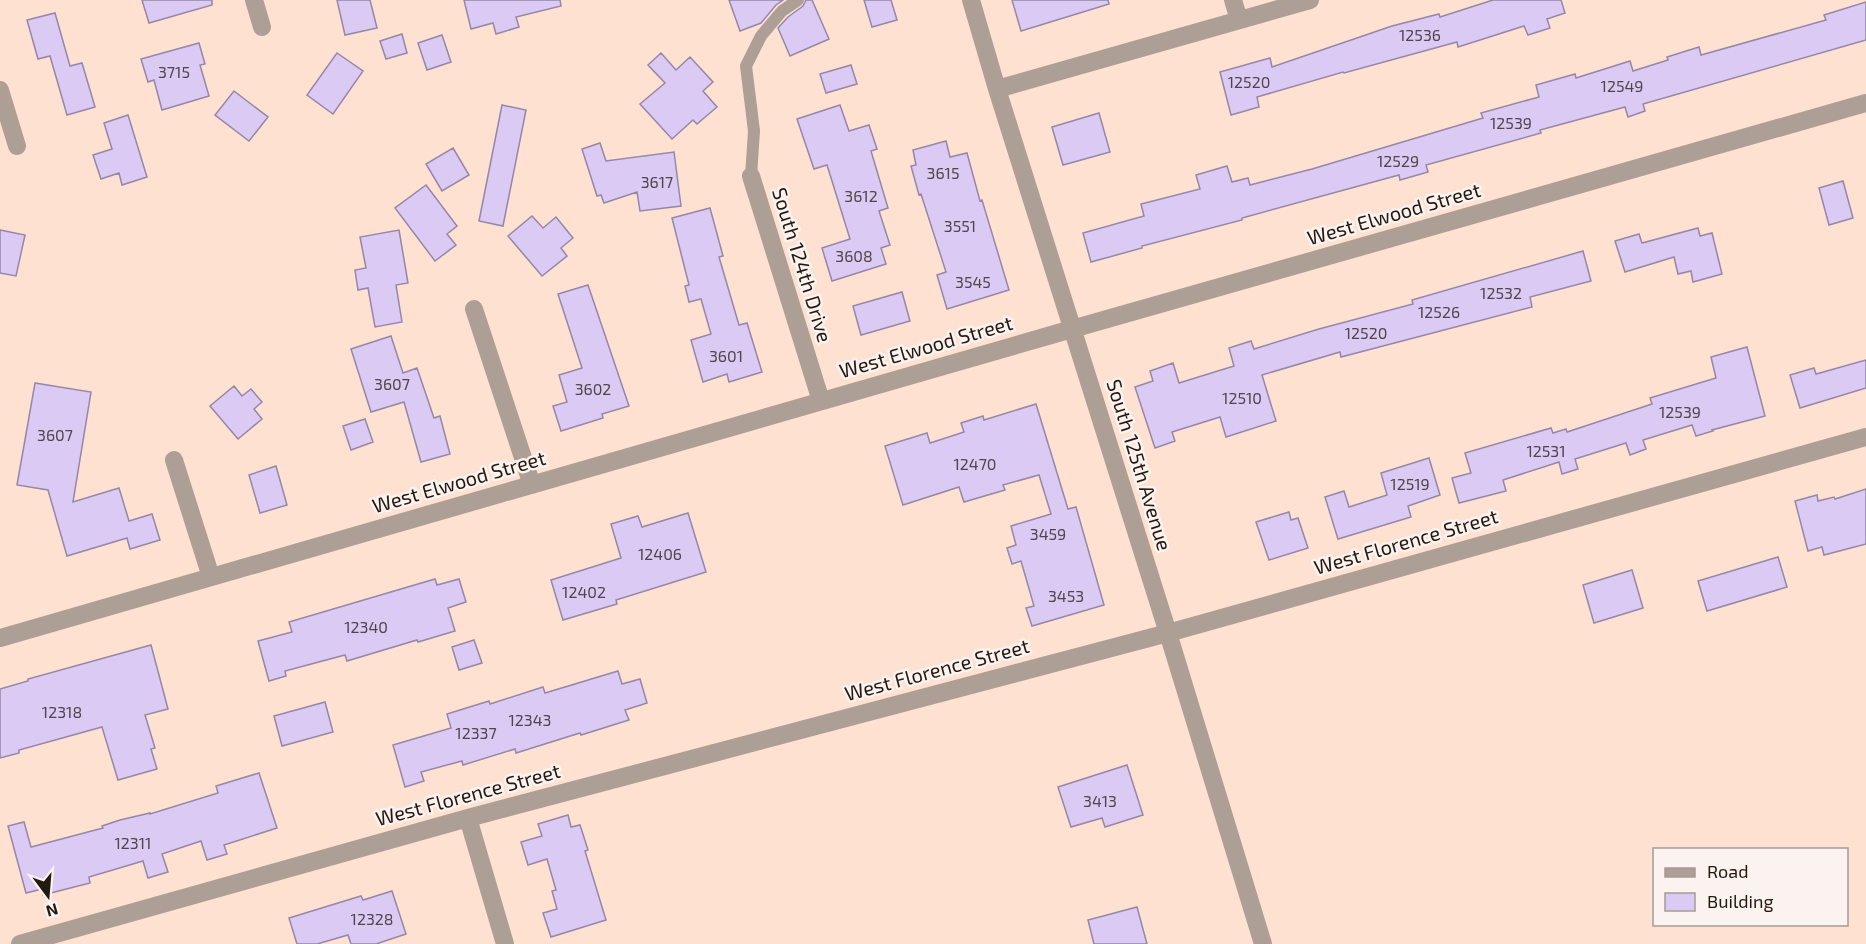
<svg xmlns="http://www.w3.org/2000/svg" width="1866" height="944" viewBox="0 0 1866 944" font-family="'Exo 2',sans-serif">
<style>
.building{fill:#dbcbf4;stroke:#9487a7;stroke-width:1.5}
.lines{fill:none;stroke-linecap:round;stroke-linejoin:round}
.lane{stroke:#ad9f95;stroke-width:12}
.street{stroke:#ad9f95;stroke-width:18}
.labels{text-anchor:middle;stroke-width:5;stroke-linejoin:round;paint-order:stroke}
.number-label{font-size:16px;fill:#524549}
.street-label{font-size:20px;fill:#241810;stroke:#fbf3ef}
</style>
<rect width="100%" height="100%" fill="#fee1d0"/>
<!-- building -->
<path class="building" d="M142 0H212V5L149 23Z
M337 0H370L377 28 345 35Z
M464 0H560L561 6 516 17 519 27 496 34 493 23 471 29Z
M729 0H783L776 5 761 23 740 31Z
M806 0H812L829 39 790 56 778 28 788 17 803 6Z
M864 0H891L897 20 872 27Z
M1012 0H1108L1109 4 1021 31Z
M1493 0H1561L1565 13 1547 19 1550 28 1528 35 1524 26 1458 47 1457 42 1344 73 1343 72 1257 97 1259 107 1231 115 1220 72 1270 58 1272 67 1392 26 1439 14 1440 17Z
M1866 2V40L1643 104 1645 111 1628 117 1625 107 1540 130 1541 133 1426 165 1428 172 1400 180 1399 175 1242 218V220L1142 246V248L1091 262 1083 233 1144 216 1141 204 1200 189 1196 175 1227 166 1232 182 1248 178 1250 185 1312 169 1483 118 1481 113 1539 97 1536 85 1575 74 1576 78 1630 61 1633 71 1668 60 1667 57 1699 47 1701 55 1826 20 1824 15Z
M55 13 70 66 82 63 95 107 67 115 50 56 38 59 27 20Z
M402 34 407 53 386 59 380 41Z
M442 35 451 62 427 70 418 43Z
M199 43 205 64 200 65 209 96 162 110 154 80 148 82 141 59Z
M337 53 363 71 333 114 307 95Z
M661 53 676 70 690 57 713 82 703 91 717 107 697 124 693 120 672 139 640 104 665 83 648 65Z
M851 65 857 84 826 93 820 74Z
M234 91 268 117 249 141 215 115Z
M502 105 526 110 503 226 479 221Z
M840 105 849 131 869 125 877 149 871 151 888 208 879 211 890 245 881 248 886 264 832 281 822 248 850 239 827 165 814 169 797 119Z
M1099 113 1110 152 1063 165 1052 127Z
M128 115 147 177 122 185 119 173 101 179 93 155 112 149 104 123Z
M946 141 950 157 967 153 980 201 982 200 1009 290 947 309 937 275 946 272 921 194 919 195 911 166 916 165 913 150Z
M600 143 606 161 674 152 681 206 640 211 637 192 604 203 601 195 597 196 582 149Z
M453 148 469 175 442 191 426 164Z
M1843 181 1853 218 1829 225 1819 188Z
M426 185 457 226 447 234 456 245 435 261 395 208Z
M710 208 723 256 719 257 739 325 747 323 762 372 729 382 727 374 703 382 691 340 711 334 701 299 689 302 685 286 689 285 672 218Z
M532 216 543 228 556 217 573 238 561 248 567 256 542 276 508 236Z
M1698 228 1700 236 1712 233 1722 274 1693 282 1691 271 1678 274 1674 257 1625 272 1615 241 1639 234 1642 243Z
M0 230 25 235 16 276 0 273Z
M399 230 408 283 396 285 402 322 375 327 368 288 358 290 355 270 366 268 360 237Z
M1583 251 1591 281 1530 297 1532 307 1341 357 1340 352 1262 375 1276 421 1226 437 1220 417 1172 432 1175 441 1155 448 1135 387 1153 381 1150 371 1173 363 1179 383 1234 366 1229 348 1251 341 1254 349 1319 329 1413 304 1412 300Z
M588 285 629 406 602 414 603 418 561 431 553 406 567 402 559 375 582 368 558 294Z
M902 292 910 321 861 335 853 306Z
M391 336 403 373 417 368 434 418 440 416 450 454 421 462 404 402 371 412 351 349Z
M1747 347 1765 416 1712 430 1713 431 1696 436 1692 425 1643 440 1646 449 1630 455 1626 443 1575 459 1578 469 1562 474 1559 462 1503 480 1506 491 1459 503 1452 478 1471 473 1465 453 1551 428 1553 433 1566 429 1567 432 1652 404 1650 398 1716 378 1711 357Z
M1866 360V388L1800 408 1790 375 1814 368 1816 374Z
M35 383 91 392 73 502 119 488 129 521 152 514 160 540 130 549 127 538 67 556 48 490 17 485Z
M234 386 242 396 251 389 262 402 254 409 262 419 238 439 210 406Z
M1036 404 1068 509 1076 507 1104 605 1032 626 1026 608 1034 606 1021 561 1012 564 1007 548 1016 545 1011 526 1051 514 1039 475 1003 485 1005 490 964 502 959 487 903 505 885 446 927 433 930 443 964 432 961 423 983 416 984 420Z
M365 419 373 442 351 450 343 426Z
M1429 458 1440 495 1408 506 1411 517 1338 539 1325 497 1344 491 1349 507 1387 495 1381 473Z
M276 466 287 505 260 513 249 475Z
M1866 489V544L1824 555 1822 547 1808 551 1795 501 1817 495 1818 501 1834 497 1835 499Z
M1289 512 1291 520 1298 518 1308 548 1269 560 1256 522Z
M688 513 706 572 616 600 617 604 563 620 551 580 621 558 611 524 638 516 642 527Z
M1778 557 1787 587 1707 611 1698 581Z
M1632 570 1643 608 1594 623 1583 585Z
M435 579 437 585 459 579 466 602 448 608 455 631 418 642 417 640 347 661 345 655 285 671 286 676 269 681 258 641 292 632 289 622Z
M474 640 482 663 459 670 452 647Z
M151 645 168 709 145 715 155 748 151 749 157 769 118 780 102 727 19 750V753L0 758V689L28 681V679Z
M618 671 622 684 640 679 647 703 625 710 629 720 581 735 580 733 516 753 515 749 463 765 462 761 421 772 424 781 405 787 393 745 451 728 447 714 489 701 490 704 543 687 545 693Z
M325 702 333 732 282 746 274 716Z
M1127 765 1143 815 1105 827 1102 818 1071 827 1058 787Z
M259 773 277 828 224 845 227 854 207 860 201 841 162 854 168 872 148 878 143 861 89 877 90 883 43 895 42 889 26 893 8 826 24 822 31 847 103 828 102 826 120 820 150 813V814L218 793 216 786Z
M568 815 571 827 580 825 588 850 585 851 606 920 551 937 543 913 557 909 552 891 556 890 547 859 528 865 521 842 542 836 538 824Z
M392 891 406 934 376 944H351L348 935 317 944H297L289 918 361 896 363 900Z
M1137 907 1147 944H1094L1088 920Z"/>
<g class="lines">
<!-- lane -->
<path class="lane" d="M751 176 754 131 746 66 761 36 782 11 798 0"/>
<!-- street -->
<path class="street" d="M254 0 262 27
M971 0 997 89 1168 633 1263 944
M1233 0 1239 20
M997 89 1310 0
M0 90 17 146
M751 176 821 401
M474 309 532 485
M174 460 211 577
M0 638 1072 329 1866 103
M468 818 505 944
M20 944 468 818 1168 633 1866 437"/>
</g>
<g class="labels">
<!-- number labels -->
<g class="number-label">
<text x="1420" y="41">12536</text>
<text x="174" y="78">3715</text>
<text x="1249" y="88">12520</text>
<text x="1622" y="92">12549</text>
<text x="1511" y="129">12539</text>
<text x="1398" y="167">12529</text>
<text x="943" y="179">3615</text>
<text x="657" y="188">3617</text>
<text x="861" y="202">3612</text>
<text x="960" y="232">3551</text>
<text x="854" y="262">3608</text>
<text x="973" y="288">3545</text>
<text x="1501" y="299">12532</text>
<text x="1439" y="318">12526</text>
<text x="1366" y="339">12520</text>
<text x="726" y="362">3601</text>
<text x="392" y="390">3607</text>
<text x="593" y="395">3602</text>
<text x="1242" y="404">12510</text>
<text x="1680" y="418">12539</text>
<text x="55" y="441">3607</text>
<text x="1546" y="457">12531</text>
<text x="975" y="470">12470</text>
<text x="1410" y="490">12519</text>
<text x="1048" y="540">3459</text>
<text x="660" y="560">12406</text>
<text x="584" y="598">12402</text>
<text x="1066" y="602">3453</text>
<text x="366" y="633">12340</text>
<text x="62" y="718">12318</text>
<text x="530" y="726">12343</text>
<text x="476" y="739">12337</text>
<text x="1100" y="807">3413</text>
<text x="133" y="849">12311</text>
<text x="372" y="925">12328</text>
</g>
<!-- street labels -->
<g class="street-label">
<text transform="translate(1394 214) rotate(-16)" y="7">West Elwood Street</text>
<text transform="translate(802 265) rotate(73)" y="7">South 124th Drive</text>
<text transform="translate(926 347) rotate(-16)" y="7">West Elwood Street</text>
<text transform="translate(1139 465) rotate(73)" y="7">South 125th Avenue</text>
<text transform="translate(459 482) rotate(-16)" y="7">West Elwood Street</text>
<text transform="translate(1406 542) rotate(-16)" y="7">West Florence Street</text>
<text transform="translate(937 670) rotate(-15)" y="7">West Florence Street</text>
<text transform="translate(468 795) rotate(-15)" y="7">West Florence Street</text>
</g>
</g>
<!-- legend -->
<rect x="1653" y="848" width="195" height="78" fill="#fbf3ef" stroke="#a59b96" stroke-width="1.5"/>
<rect x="1665" y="868" width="30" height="9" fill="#ad9f95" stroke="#a59b96" stroke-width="1.5"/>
<text x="1707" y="878" font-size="18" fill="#241810">Road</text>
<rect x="1665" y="893" width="30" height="18" fill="#dbcbf4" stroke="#a59b96" stroke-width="1.5"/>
<text x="1707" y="908" font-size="18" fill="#241810">Building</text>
<!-- north arrow -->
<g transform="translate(48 896) rotate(164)" stroke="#fbf3ef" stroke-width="4.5" paint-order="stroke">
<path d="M0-4.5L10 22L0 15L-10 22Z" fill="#241810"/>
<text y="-9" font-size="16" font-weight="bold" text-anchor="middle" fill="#241810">N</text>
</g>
</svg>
